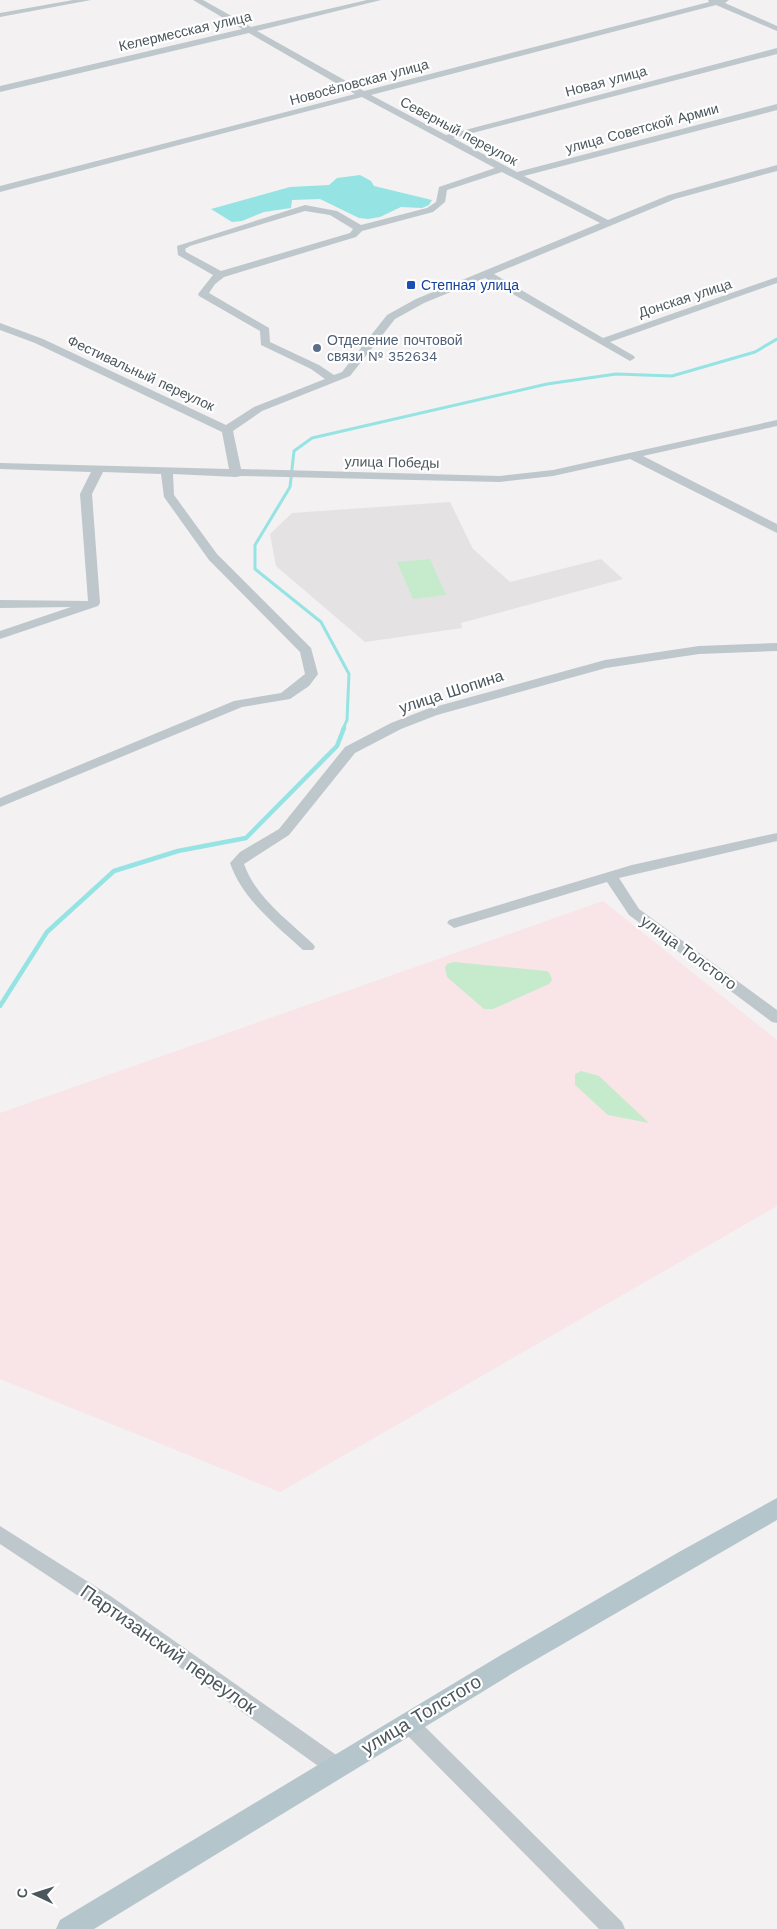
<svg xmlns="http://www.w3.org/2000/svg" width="777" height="1929" viewBox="0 0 777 1929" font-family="'Work Sans',sans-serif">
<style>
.education{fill:#e4e2e3}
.medical{fill:#f9e5e7}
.green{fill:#c5ebcc}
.water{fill:#96e3e4}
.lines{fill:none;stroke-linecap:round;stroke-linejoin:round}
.stream-far1{stroke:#96e3e4;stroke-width:3}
.stream{stroke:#96e3e4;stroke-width:4.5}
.minor{fill:#bec7cc;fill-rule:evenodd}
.major{fill:#b4c5cc;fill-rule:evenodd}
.transit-dot{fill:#1a4fb4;stroke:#fff;stroke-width:2}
.service-dot{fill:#5c6f8a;stroke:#fff;stroke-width:2}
.labels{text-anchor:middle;stroke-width:4.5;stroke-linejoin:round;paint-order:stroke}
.far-street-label{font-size:14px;fill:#4b575c;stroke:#fff}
.far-transit-label{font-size:14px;fill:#164399;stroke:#fff;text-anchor:start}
.far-service-label{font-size:14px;fill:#4e5e75;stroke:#fff;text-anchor:start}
.street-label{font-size:16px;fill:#4b575c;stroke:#fff}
.near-street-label{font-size:19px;fill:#4b575c;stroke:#fff}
</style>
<rect width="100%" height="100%" fill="#f3f1f1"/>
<!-- education -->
<path class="education" d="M450 502 473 549 510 582 601 559 623 579 461 623 462 628 365 642 276 566 270 534 292 513Z"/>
<!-- medical -->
<path class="medical" d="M603 901 777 1040V1206L280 1492 0 1379V1113Z"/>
<!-- green -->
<path class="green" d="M430 559 446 595 413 599 397 562Z
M454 962 547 971 550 974 552 980 549 984 493 1009H484L447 977 445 968 447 964Z
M581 1071 599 1076 649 1123 608 1115 575 1085V1074Z"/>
<!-- water -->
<path class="water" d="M360 175 371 181 374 186 432 200 429 205 422 208 401 207 380 217 368 219 359 218 320 199 292 200 291 208 264 212 242 221 232 222 211 209 290 187 329 185 337 178Z"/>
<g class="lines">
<!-- stream-far1 -->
<path class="stream-far1" d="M343 729 347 720 349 674 321 622 255 569V545L290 487 294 451 312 438 547 384 616 374 672 376 755 352 777 339"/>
<!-- stream -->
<path class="stream" d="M0 1006 47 932 114 871 178 851 246 838 337 746 344 728"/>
<!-- minor -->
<path class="minor" d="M73 0H91L0 17V13Z
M193 0H203L251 27 367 0H381L257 31 364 91 709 2 708 0H729L725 3 777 26V31L716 5 371 95 446 135 777 48V54L453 138 517 172 777 104V110L524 176 608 220 669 195 777 165V171L675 199 494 274 603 338 777 277V283L610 342 634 356 635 358 630 361 485 278 424 303 395 319 350 376 262 411 233 431 241 469 500 476 553 470 777 420V426L643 456 777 524V533L630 459 553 476 500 482 241 476 236 477 173 474 174 495 217 554 311 648 318 674 309 686 290 699 242 707 0 807V798L234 701 281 693 305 674 300 652 209 560 164 497 161 474 103 472 92 494 100 603 98 606 0 639V631L71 607 0 608V600L88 601 80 494 91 472 0 469V463L229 469 222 432 35 343 0 330V323L43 339 226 425 254 407 325 379 311 369 261 345 260 331 199 296 198 294 213 275 178 255 177 246 305 205 337 211 361 225 427 208 436 202 439 187 495 168 362 97 0 192V186L355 94 249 33 0 92V86L242 29ZM502 172 600 223 416 299 387 315 342 372 334 375 319 365 270 342 269 328 209 293 215 284 224 277 356 237 362 231 433 212 445 202 447 190ZM305 211 330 215 353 229 350 233 221 271 186 252 185 249 190 246Z
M777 643V651L699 654 606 668 437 715 401 729 355 753 289 835 244 864C256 898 288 920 313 944L315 947 313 950H303C275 924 243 900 230 863L240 852 279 829 345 747 391 723 427 709 605 660 699 646Z
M777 833V841L619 878 639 909 777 1010V1023L772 1022 629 915 607 882 454 928 447 923 449 920 632 865Z
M0 1526 112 1597 342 1759 345 1766 342 1773 335 1775 328 1773 98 1609 0 1544Z
M407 1713 414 1716 622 1922 625 1929H599L400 1728 397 1722 400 1716Z"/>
<!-- major -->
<path class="major" d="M777 1498V1520L518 1670 94 1929H56L60 1920 501 1655 679 1552Z"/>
</g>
<!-- markers -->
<rect class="transit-dot" x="406" y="280" width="10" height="10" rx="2.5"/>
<circle class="service-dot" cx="317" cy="348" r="5"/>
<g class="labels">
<!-- far-street labels -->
<g class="far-street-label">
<text transform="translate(185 31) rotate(-13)" y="5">Келермесская улица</text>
<text transform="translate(606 81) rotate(-15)" y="5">Новая улица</text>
<text transform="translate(359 82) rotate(-15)" y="5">Новосёловская улица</text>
<text transform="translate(642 128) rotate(-15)" y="5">улица Советской Армии</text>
<text transform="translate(459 131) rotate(28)" y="5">Северный переулок</text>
<text transform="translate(685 298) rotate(-18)" y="5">Донская улица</text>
<text transform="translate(141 373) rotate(25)" y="5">Фестивальный переулок</text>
<text transform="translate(392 462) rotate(1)" y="5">улица Победы</text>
</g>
<!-- far-transit labels -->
<g class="far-transit-label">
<text x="421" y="290">Степная улица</text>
</g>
<!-- far-service labels -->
<g class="far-service-label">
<text x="327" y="345">Отделение почтовой<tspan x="327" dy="16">связи № 352634</tspan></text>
</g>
<!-- street labels -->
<g class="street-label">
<text transform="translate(451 691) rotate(-18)" y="6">улица Шопина</text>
<text transform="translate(689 952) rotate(36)" y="6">улица Толстого</text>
</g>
<!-- near-street labels -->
<g class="near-street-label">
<text transform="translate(169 1649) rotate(35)" y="7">Партизанский переулок</text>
<text transform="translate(421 1714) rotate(-31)" y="7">улица Толстого</text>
</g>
</g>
<!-- north arrow -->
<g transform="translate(35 1894) rotate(274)" stroke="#ffffff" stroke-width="4" paint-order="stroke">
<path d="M0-4L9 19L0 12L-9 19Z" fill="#4b575c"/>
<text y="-8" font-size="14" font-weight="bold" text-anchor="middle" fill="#4b575c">С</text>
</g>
</svg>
